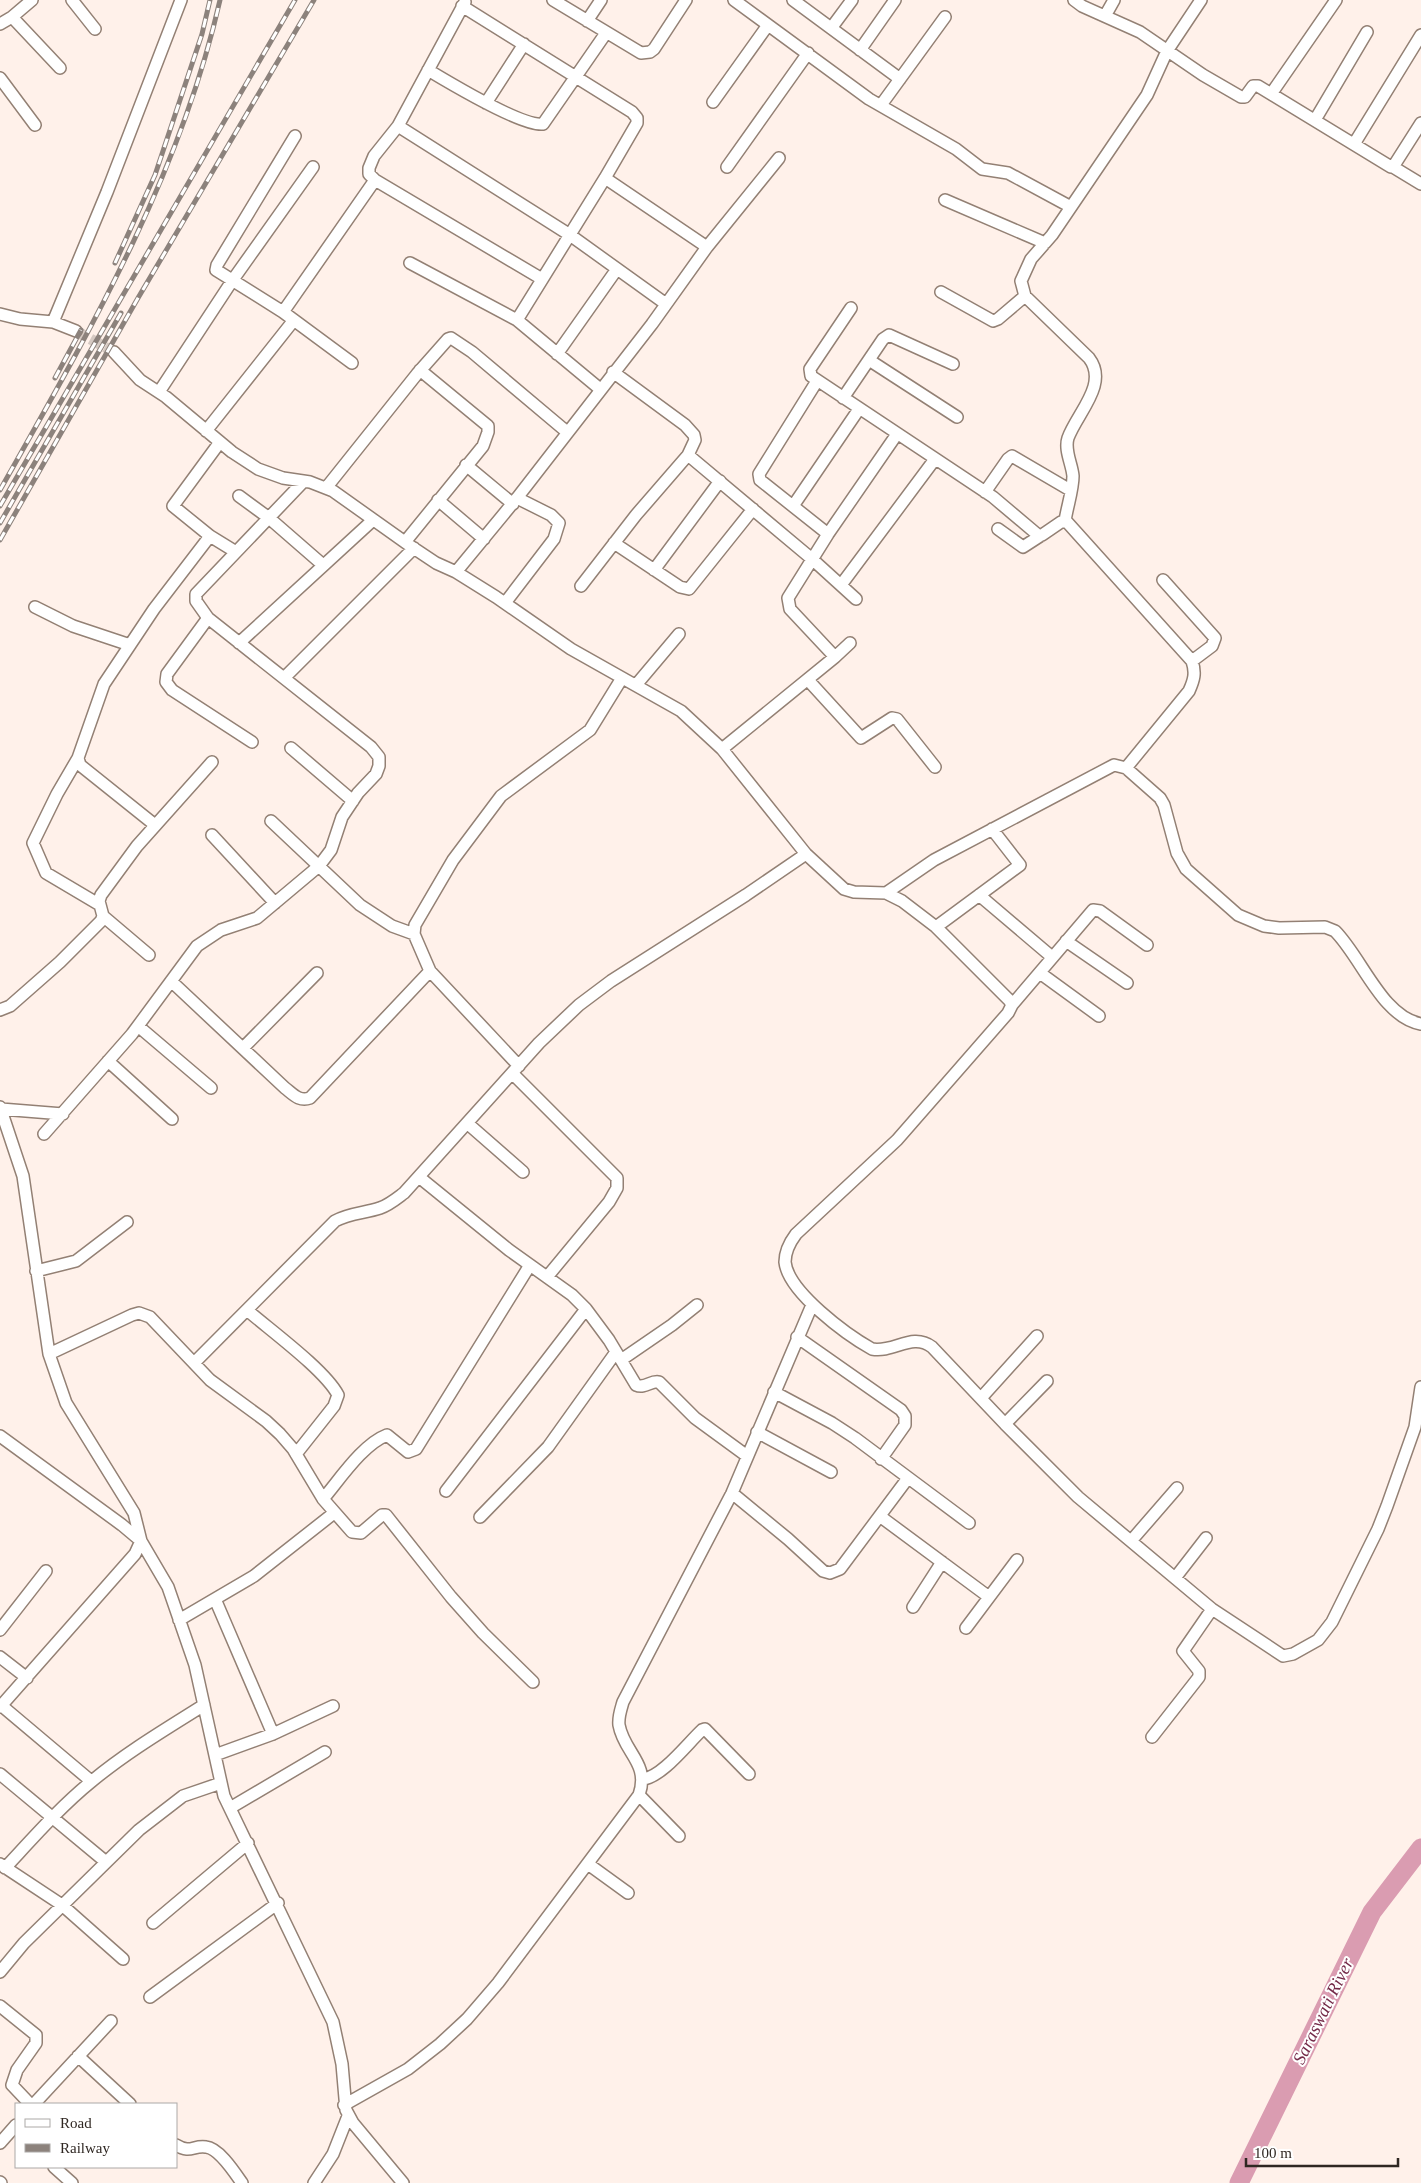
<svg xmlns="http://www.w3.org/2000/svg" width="1421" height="2183" viewBox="0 0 1421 2183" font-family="Georgia,serif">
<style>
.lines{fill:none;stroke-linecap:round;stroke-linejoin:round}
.river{stroke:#da9cb1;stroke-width:19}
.minor-tunnel{stroke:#d5c9c2;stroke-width:11;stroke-dasharray:11 5.5;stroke-linecap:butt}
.minor-casing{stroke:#938074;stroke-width:14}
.minor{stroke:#fff;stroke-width:11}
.rail-casing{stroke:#8c827c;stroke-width:5}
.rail{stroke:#fff;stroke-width:3;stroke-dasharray:9;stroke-linecap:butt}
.labels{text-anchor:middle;stroke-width:4;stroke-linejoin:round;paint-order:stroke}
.water-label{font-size:18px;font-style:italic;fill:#742b49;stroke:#fff}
</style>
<rect width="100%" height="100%" fill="#fff1ea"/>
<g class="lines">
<!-- river -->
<path class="river" d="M1239 2183 1372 1912 1421 1848"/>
<!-- minor-tunnel -->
<path class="minor-tunnel" d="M76 331 114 352"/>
<!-- minor casing -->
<g class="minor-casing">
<path id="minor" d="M72 0 95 29
M553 0 641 53 650 52 654 49 686 0
M734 0 869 99 956 149 982 169 1008 173 1071 207
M793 0 900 79
M1074 0 1082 6 1140 32 1203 75 1241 97H1245L1253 86H1258L1391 167H1393L1421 123
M465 2 398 126 374 156 369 168V174L375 180 542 279
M462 6 632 112 637 118V123L605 178 517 320
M1105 16 1114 0
M12 17 60 68
M587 21 601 0
M0 24 12 17 32 0
M832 27 852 0
M860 50 895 0
M428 70C448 82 523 127 543 124L606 33
M0 78 35 125
M1271 94 1336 0
M713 102 768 25
M486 103 524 44
M881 105 945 17
M1315 120 1367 32
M398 126 570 235 666 304
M295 136 217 265 216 270 283 312 352 363
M1354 144 1421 35
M727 167 808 53
M1393 167 1421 184
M605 178 707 247
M945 200 1045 243
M410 263 517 320 600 389
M941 292 993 321 998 319 1025 296
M851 308 810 369 811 376 993 497 1038 535H1042L1061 522H1067L1192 661C1196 673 1194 680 1189 691L1126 768
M283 312 375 180
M0 314 20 319 53 322 76 331
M53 322 107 192 181 0
M114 352 140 380 166 397 232 452 258 469 283 478 310 482 333 491 409 545 436 563 456 572 496 597 571 649 681 711 722 749 806 854 844 889 854 892 886 893 902 901 936 927 1009 1000 1012 1005 1008 1013 897 1140 796 1234C790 1242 785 1251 785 1262 788 1292 847 1335 872 1349 894 1353 912 1332 932 1347L1005 1424 1078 1497 1212 1609 1283 1656 1293 1654 1318 1640 1332 1622 1378 1529 1387 1506 1415 1427 1421 1387
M557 354 617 269
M869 360 957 417
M817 381 759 474 760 480 828 534
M159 392 232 281 313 167
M843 398 883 339 889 335 953 364
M206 431 294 320
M220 442 173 506 210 536 236 552
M688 455 812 559 856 599
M466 465 513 504
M326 488 417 374 448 339 451 338 472 352 567 432
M985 492 1008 459 1012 456 1070 490
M239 496 269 518 323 565
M438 500 484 539
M793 506 859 409
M1065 521C1067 507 1073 490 1073 476 1072 464 1064 450 1068 438 1077 413 1109 384 1089 358L1025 296 1021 281 1031 259 1052 235 1147 95 1167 51 1201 0
M998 529 1023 547 1040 536
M405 542 483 446 488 432V426L420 370
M614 543 680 587 689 589 753 509
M654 570 720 481
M456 572 517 498 652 324 707 247 779 158
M1163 580 1215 638 1212 646 1192 661
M841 585 935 459
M581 586 636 515 688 455 695 440 694 435 685 425 613 372
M505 603 554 539 559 523 551 515 517 498
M35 607 73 626 130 645
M208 618 167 674 166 682 172 690 252 742
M239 643 373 520
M835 657 790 609 788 598 828 534 897 434
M284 678 414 548
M808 680 861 738 892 718 897 719 935 767
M636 685 679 634
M291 748 353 801
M722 749 835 657 850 643
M78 758 57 794 33 843 46 873 100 905
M271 821 360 905 392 926 414 934
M155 825 80 765 78 758 104 684 154 609 210 536
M212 835 275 903
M886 893 934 860 1114 765 1126 768 1160 798 1164 805 1177 853 1186 869 1238 915 1264 926 1279 928 1325 927 1335 931C1362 958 1382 1017 1421 1024
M979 895 1052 957
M103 916 149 955
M936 927 1020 865 992 829
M1066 941 1127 983
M1040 973 1099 1016
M171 981 285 1088C293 1094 299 1102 310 1098L430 971
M1012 1005 1093 910 1100 911 1147 945
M0 1010 10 1006 60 962 101 921 103 916 99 901 101 895 137 846 212 762
M138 1026 211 1088
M243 1048 317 973
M108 1061 172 1119
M519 1066 430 971 414 934 415 925 453 860 501 796 590 730 622 678
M512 1073 617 1178V1188L609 1202 547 1277
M0 1107 23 1176 49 1354 66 1403 134 1513 141 1541 135 1554 0 1707
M1 1109 63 1114
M467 1123 523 1172
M44 1134 132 1034 197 946 221 930 257 918 319 866 331 850 342 817 358 793 376 774 379 766V757L371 747 208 618 196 601V594L304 481
M419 1177 509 1250 572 1295 586 1309 609 1340 636 1385C645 1389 651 1380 659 1382L695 1418 747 1456
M36 1271 76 1261 127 1222
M247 1310C270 1330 325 1370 338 1395L334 1406 296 1454
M797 1337 901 1410 905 1416V1425L881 1459
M49 1354 132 1315 139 1313 150 1317 210 1380 266 1421 280 1434 293 1449 323 1499 352 1532 361 1533 382 1515H386L451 1597 483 1633 533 1682
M621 1360 672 1325 697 1305
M194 1363 335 1221C349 1213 365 1213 380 1208 389 1205 396 1199 404 1193L539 1043 579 1005 611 981 746 895 806 854
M774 1392 832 1423 855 1438 969 1523
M981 1398 1037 1336
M1005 1424 1047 1381
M757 1432 831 1472
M0 1436 122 1525 141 1541 168 1587 195 1665 224 1796 333 2022 342 2064 346 2110 353 2123 403 2183
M446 1491 586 1309
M732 1493 788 1539 823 1571 830 1573 840 1569 908 1478
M323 1499C340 1479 363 1444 387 1435L408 1452 416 1449 530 1265
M480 1517 548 1447 616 1352
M881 1517 989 1597
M1131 1541 1177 1488
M1175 1578 1206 1538
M215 1599 273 1734
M913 1607 942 1562
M179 1620 254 1576 334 1513
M966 1628 1017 1560
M0 1630 46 1571
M0 1657 27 1678
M2 1706 91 1781
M1152 1737 1199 1677V1671L1183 1651 1212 1609
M215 1755 273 1734 333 1706
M0 1774 106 1862
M643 1779C662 1777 687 1744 702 1730L705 1729 749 1774
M639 1795 679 1836
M230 1808 325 1752
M0 1864 62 1905 123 1959
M588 1864 628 1893
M5 1868C33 1838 61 1806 92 1781 127 1752 166 1729 204 1705
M153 1923 248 1843
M0 1972 24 1943 139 1830 183 1796 221 1783
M150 1997 278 1903
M0 2006 36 2035V2043L17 2070 12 2085 30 2104
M78 2056 130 2104
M34 2104 111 2021
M344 2105 408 2069 440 2044 467 2019 498 1983 639 1795C650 1763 624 1753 619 1725 618 1717 621 1709 623 1702L732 1493 812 1305
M0 2143 16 2125
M176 2145C191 2154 193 2145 206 2147 219 2148 235 2173 242 2183
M54 2167 72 2183
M0 2182 1 2183
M314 2183 333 2154 348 2116"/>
</g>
<!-- minor -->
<use href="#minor" class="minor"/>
<!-- rail casing -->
<g class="rail-casing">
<path id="rail" d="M115 263 155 175 202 34 210 0
M55 378 81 330
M0 490C88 334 180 177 220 0
M0 506 295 0
M0 523 121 313
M0 540 138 298 314 0"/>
</g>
<!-- rail -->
<use href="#rail" class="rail"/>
</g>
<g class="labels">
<!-- water labels -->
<g class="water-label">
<text transform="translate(1323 2011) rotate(-64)" y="6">Saraswati River</text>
</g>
</g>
<!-- legend -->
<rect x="15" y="2103" width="162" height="65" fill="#ffffff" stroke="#aca9a7"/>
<rect x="25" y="2119" width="25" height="8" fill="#ffffff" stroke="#aca9a7"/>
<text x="60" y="2128" font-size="15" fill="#2f2722">Road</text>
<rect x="25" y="2144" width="25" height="8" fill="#8c827c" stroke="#aca9a7"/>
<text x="60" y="2153" font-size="15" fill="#2f2722">Railway</text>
<!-- scale -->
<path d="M1246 2158v8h152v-8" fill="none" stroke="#2f2722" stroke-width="2.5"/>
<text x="1254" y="2158" font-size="15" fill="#2f2722" stroke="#ffffff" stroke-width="4" paint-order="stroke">100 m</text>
</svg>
